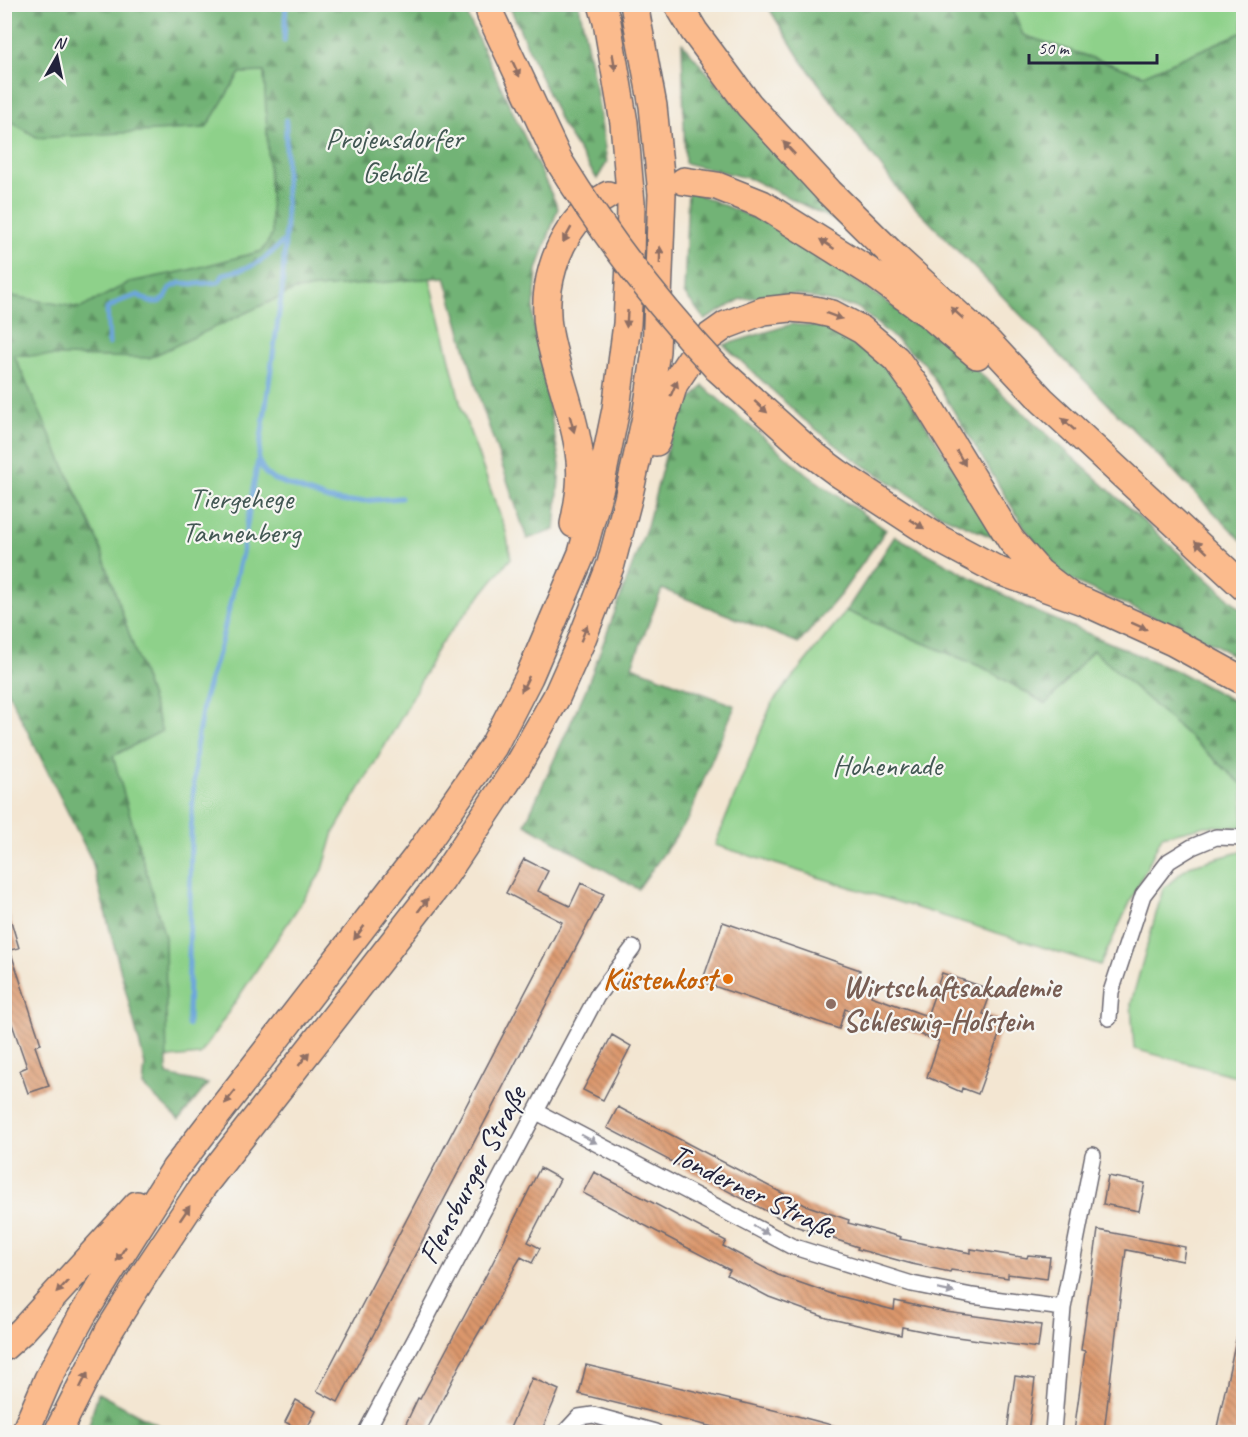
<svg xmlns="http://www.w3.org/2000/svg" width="1248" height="1437" viewBox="0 0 1248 1437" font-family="Caveat,sans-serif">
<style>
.green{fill:#8ed18a;stroke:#587a62;stroke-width:1.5}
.forest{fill:url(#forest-firs);stroke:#4a6a58;stroke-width:1.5}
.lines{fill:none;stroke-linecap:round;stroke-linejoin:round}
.stream{stroke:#6da6dc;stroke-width:5}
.building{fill:url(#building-back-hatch)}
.street-casing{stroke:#6b6770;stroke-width:18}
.highway-casing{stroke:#6b6770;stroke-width:30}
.street{stroke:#fff;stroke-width:15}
.highway{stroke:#fbbb8d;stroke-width:27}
.highway-bridge-casing{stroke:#6b6770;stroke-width:30;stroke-linecap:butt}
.highway-bridge{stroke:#fbbb8d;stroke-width:27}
.oneway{fill:#8e6e64}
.oneway2{fill:#9c9ca7}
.food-dot{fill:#e8710a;stroke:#f6f6f2;stroke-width:2}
.education-dot{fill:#8d6e63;stroke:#f6f6f2;stroke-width:2}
.labels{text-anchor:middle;stroke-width:4.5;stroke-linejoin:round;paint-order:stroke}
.park-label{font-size:30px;fill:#425753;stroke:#f6f6f2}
.food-label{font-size:30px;font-weight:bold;fill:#c56008;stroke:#f6f6f2;text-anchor:end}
.education-label{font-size:30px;font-weight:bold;fill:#785e54;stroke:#f6f6f2;text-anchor:start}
.street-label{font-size:30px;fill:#22223b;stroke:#f6f6f2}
</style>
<defs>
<pattern id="forest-firs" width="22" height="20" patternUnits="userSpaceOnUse" patternTransform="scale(1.5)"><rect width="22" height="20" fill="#72b376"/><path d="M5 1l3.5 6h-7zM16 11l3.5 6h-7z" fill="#5d9162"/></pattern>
<pattern id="building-back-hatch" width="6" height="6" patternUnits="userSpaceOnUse" patternTransform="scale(1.5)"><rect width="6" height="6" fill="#db976c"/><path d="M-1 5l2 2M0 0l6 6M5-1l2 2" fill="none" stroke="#b17b5a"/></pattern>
</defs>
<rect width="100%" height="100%" fill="#f6f6f2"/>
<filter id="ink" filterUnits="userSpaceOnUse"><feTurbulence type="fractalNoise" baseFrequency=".0167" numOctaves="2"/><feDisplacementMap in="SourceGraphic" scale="12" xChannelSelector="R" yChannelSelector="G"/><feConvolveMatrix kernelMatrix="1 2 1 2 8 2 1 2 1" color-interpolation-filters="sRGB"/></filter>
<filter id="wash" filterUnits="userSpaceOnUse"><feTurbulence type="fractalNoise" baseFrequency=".008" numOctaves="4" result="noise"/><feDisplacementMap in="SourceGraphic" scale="24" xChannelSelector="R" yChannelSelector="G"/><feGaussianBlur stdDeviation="1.35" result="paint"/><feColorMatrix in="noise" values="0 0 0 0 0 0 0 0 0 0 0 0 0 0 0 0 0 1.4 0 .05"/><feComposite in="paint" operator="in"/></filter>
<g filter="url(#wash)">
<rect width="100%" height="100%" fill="#f3e6d2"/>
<!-- green -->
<path class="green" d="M5 5H292L314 288 430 278 462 410 506 532 511 558 439 646 403 715 334 832 323 870 200 1055 160 1059 111 855 5 633Z
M1011 5H1243V32L1144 75 1023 35Z
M846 611 984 668 1046 704 1093 650 1243 785V827L1206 826 1162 836 1100 965 715 845 772 703Z
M1243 851H1244L1243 1078 1134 1049 1131 1003 1163 889 1189 866Z"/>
<!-- forest -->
<path class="forest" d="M5 5H465L469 19 558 208 537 270 533 321 560 465 555 530 527 539 482 406 445 277 295 290 149 358 14 355 98 541 162 731 113 756 165 937 167 1075 208 1084 179 1120 143 1086 145 1065 92 861 5 686V295L81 308 130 282 189 270 262 251 272 235 264 72 240 73 206 128 38 138 5 118Z
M509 5H579L596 89 607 162 597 179 561 123Z
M767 5H1011L1023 35 1143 75 1243 32V542L900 192 799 57Z
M682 43 739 109 850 228 751 179 685 163Z
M688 190 780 229 944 341 1243 611V662L1216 645 1066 578 1026 530 925 364 858 308 796 294 741 299 705 320 684 293Z
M792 324 830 328 885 366 907 395 1001 541 939 514 851 457 803 419 724 345Z
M703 386 808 475 886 530 841 594 799 643 662 589 632 666 735 706 707 771 689 818 638 889 525 824 586 689 647 526 669 442 684 408Z
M895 536 1030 609 1181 673 1243 706V785L1093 650 1046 704 984 668 846 611Z
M98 1393 171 1432H87Z"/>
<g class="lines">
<!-- stream -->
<path class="stream" d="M284 41 286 4
M109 344 107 309 120 301 138 295 150 302H159L165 298 170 288 180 283 197 284 219 282 224 274C255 267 263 262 285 240
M258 460 265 473 275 480 327 499 347 502 401 498
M188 1025 191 833 196 747 204 699 220 647 242 553 258 460 282 292 286 224V120"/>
</g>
<g id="blocks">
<!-- building -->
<path class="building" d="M524 859 548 871 538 891 570 906 581 883 604 894 338 1402 317 1391 562 922 506 893Z
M4 911H8L19 948 10 950 41 1044 35 1046 49 1086 28 1093 20 1070 27 1067 4 1001Z
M723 922 860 970 858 976 876 982 871 996 927 1016 942 973 992 990 983 1014 1004 1021 978 1094 962 1088 961 1092 927 1077 939 1041 845 1009 839 1029 702 982Z
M612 1035 631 1046 603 1100 583 1090Z
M618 1107 805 1205 849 1220 848 1223 901 1237 900 1239 971 1253V1249L1027 1258 1028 1255 1050 1257 1047 1279 1008 1274V1278L951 1270 950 1272 912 1264 857 1249 858 1247 795 1226 607 1128Z
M540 1168 560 1179 528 1242 540 1248 532 1263 521 1257 516 1265 483 1328 482 1327 461 1363 426 1432H402L418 1398 420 1399 491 1266Z
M594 1172 726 1241 723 1246 778 1275 835 1295 894 1310 895 1301 946 1312 1041 1325 1038 1348 942 1335 902 1327 901 1335 827 1318 769 1297 727 1275 730 1270 583 1193Z
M1108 1176 1145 1183 1139 1211 1103 1204Z
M1098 1230 1185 1247 1183 1261 1126 1250 1104 1432H1074L1085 1351 1081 1350Z
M1238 1330 1244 1331V1432H1216Z
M586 1365 786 1413 843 1428V1432H733L579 1394Z
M1015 1376 1035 1379 1028 1432H1007Z
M532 1378 559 1390 541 1432H519L510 1428Z
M296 1400 316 1411 305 1432 285 1422Z"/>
</g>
</g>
<g filter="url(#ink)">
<use href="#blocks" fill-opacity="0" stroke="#6b6770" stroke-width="1.5"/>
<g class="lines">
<!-- street casing -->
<g class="street-casing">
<path id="street" d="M1109 1018 1111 992 1143 895 1169 861 1192 847 1216 837 1244 838
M537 1112 791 1246 912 1284 972 1296 1063 1308
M366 1432 597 996 633 948
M565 1432 579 1417 593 1415 655 1432
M1053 1432 1063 1308 1093 1155"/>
</g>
<!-- highway casing -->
<g class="highway-casing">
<path id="highway" d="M488 4 491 16 559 161
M678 4 694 31 749 105 829 192 898 260 988 342 1042 400 1244 587
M684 181 717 186 762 204 872 273 927 313 977 355
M717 368 811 453 838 473 941 540 999 571 1085 602 1173 642 1244 681
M656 442 674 384 702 342 726 325 763 311 790 308 814 310 832 314 862 330 896 359 920 392 1011 540 1039 572 1070 596
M574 524C579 500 583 477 579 452 574 413 556 372 549 333 541 290 555 241 586 211 592 204 601 200 608 195
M4 1347 22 1331 137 1205
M25 1432 48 1379 82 1316 175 1169 416 858 493 747 529 677 582 553 600 487 616 409 627 324 630 263 631 203 624 123 607 22 602 4
M58 1432 109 1331 147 1270 203 1186 441 881 516 768 556 698 580 644 611 564 628 499 646 417 656 351 662 194 653 106 634 4"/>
</g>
<!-- street -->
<use href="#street" class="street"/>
<!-- highway -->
<use href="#highway" class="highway"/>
<!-- highway-bridge casing -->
<g class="highway-bridge-casing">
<path id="highway-bridge" d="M559 161C605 236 657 304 717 368"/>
</g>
<!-- highway-bridge -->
<use href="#highway-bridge" class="highway-bridge"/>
</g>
<!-- one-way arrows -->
<defs><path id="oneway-solid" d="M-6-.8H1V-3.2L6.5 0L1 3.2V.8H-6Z" transform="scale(1.5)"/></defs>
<g class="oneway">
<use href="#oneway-solid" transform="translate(614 62) rotate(80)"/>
<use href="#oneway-solid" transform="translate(516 69) rotate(65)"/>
<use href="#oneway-solid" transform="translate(789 148) rotate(-133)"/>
<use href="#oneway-solid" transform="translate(567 235) rotate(119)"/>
<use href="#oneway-solid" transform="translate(827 244) rotate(-147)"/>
<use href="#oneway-solid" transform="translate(660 255) rotate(-89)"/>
<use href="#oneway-solid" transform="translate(957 313) rotate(-138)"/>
<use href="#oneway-solid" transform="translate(834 316) rotate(20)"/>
<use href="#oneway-solid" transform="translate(627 319) rotate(94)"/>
<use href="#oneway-solid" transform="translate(674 388) rotate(-67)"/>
<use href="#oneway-solid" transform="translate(761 407) rotate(42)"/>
<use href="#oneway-solid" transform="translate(572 424) rotate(75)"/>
<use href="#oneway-solid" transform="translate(1068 424) rotate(-138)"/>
<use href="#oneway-solid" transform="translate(961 458) rotate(60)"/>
<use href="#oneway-solid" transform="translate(917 524) rotate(33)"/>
<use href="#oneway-solid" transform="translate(1201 547) rotate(-137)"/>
<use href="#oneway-solid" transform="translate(1139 626) rotate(24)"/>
<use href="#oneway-solid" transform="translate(584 633) rotate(-68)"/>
<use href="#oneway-solid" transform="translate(525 684) rotate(117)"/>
<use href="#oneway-solid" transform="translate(423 905) rotate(-53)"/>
<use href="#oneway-solid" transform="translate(359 933) rotate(127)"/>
<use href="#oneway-solid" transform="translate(304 1059) rotate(-52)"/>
<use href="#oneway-solid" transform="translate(230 1097) rotate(128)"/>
<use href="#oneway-solid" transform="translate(185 1213) rotate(-56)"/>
<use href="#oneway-solid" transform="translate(121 1254) rotate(123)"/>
<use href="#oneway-solid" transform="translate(62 1287) rotate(133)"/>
<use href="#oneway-solid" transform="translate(84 1380) rotate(-63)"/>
</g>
<g class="oneway2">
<use href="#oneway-solid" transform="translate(589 1139) rotate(28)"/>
<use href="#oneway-solid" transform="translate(761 1230) rotate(28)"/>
<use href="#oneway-solid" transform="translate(946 1291) rotate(12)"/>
</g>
</g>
<!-- markers -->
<circle class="food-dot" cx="728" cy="979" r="6"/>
<circle class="education-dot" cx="831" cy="1004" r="6"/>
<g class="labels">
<!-- park labels -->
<g class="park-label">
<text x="394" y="148">Projensdorfer<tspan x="394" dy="34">Gehölz</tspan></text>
<text x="241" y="508">Tiergehege<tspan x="241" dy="34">Tannenberg</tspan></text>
<text x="887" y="775">Hohenrade</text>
</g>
<!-- food labels -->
<g class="food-label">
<text x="716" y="989">Küstenkost</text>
</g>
<!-- education labels -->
<g class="education-label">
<text x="843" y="997">Wirtschaftsakademie<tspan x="843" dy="34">Schleswig-Holstein</tspan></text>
</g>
<!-- street labels -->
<g class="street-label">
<text transform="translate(472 1175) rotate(-62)" y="10">Flensburger Straße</text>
<text transform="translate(753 1191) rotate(26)" y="10">Tonderner Straße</text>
</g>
</g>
<!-- margin -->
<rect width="1248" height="1437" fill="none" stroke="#f6f6f2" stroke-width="24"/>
<!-- north arrow -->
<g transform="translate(57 57) rotate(9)" stroke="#f6f6f2" stroke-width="4.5" paint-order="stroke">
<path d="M0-4.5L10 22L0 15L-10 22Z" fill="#22223b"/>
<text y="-9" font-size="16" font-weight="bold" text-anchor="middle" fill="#22223b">N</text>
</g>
<!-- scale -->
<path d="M1029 54v9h128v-9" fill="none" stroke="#22223b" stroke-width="3"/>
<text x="1038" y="54" font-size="18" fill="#22223b" stroke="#f6f6f2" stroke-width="4.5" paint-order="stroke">50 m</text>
</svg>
